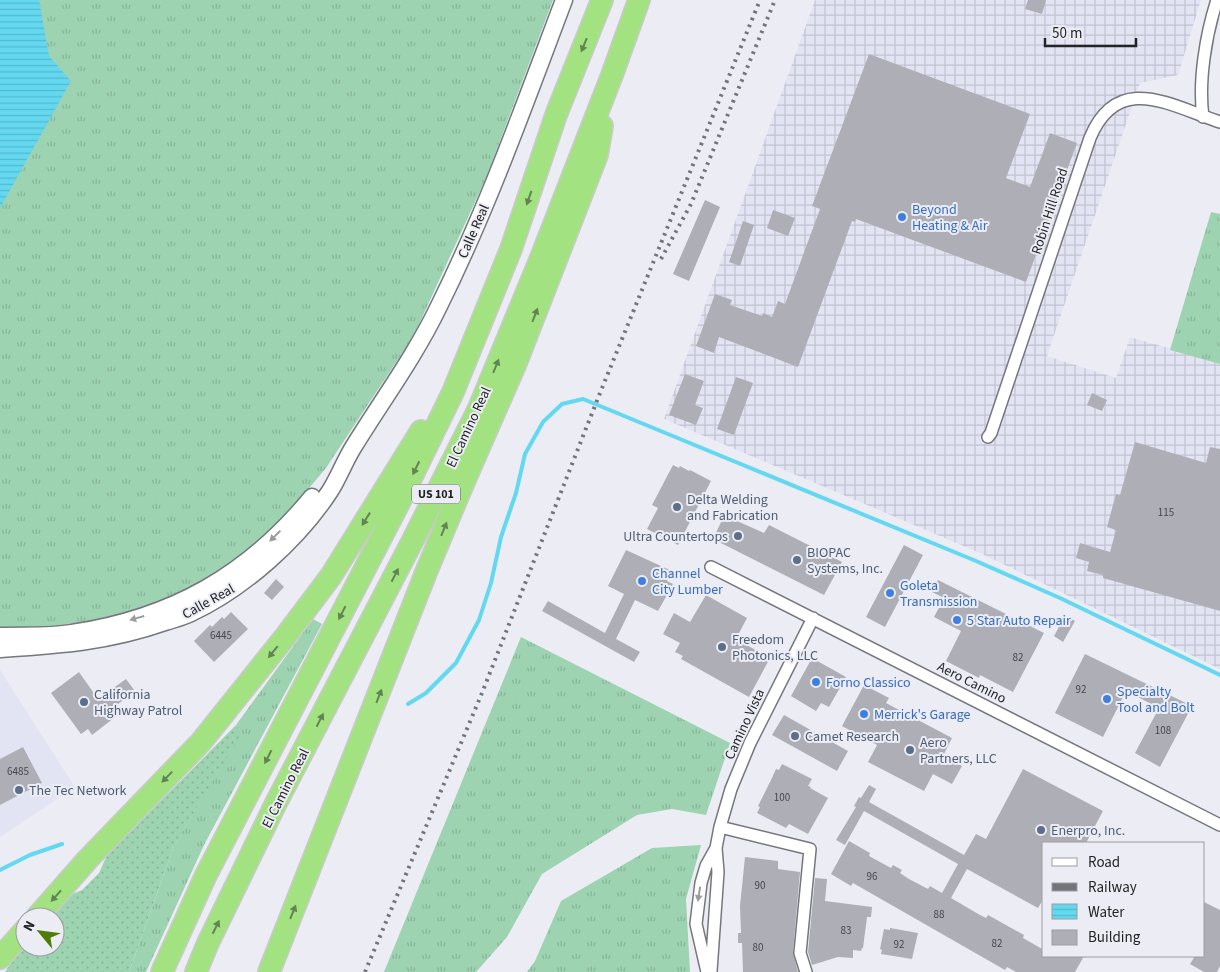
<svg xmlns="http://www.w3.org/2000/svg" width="1220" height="972" viewBox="0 0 1220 972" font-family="'Source Sans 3',sans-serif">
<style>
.built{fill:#e3e4f3}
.industrial{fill:url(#industrial-grid)}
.grass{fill:url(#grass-tufts)}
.garden{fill:url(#garden-dots)}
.water{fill:url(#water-rules)}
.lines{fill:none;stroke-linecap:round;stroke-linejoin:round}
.stream{stroke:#63d8f0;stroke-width:4}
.building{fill:#aeafb6}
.minor-casing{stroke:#76777d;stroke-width:14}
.secondary-casing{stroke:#76777d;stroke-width:19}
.motorway-casing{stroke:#cacacb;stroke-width:24}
.minor{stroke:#fff;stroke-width:11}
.secondary{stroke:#fff;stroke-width:16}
.motorway{stroke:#a2e280;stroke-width:21}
.rail{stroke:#737478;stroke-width:4;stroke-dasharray:2.5 5;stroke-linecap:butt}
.oneway{fill:#628353}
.oneway2{fill:#9c9c9d}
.shop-dot{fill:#3f7fe0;stroke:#ecedf4;stroke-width:2}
.service-dot{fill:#5c6f8a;stroke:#ecedf4;stroke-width:2}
.labels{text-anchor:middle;stroke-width:4;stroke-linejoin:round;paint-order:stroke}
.number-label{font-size:11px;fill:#46474a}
.shield{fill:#ecedf4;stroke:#5f6064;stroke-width:1}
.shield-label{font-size:12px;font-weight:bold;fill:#232426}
.shop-label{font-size:14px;fill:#366cbe;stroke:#ecedf4;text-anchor:start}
.street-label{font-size:14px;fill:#232426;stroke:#ecedf4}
.service-label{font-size:14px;fill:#4e5e75;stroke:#ecedf4;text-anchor:start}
</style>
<defs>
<pattern id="industrial-grid" width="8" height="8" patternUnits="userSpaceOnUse" patternTransform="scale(1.25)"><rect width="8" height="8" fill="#e3e4f3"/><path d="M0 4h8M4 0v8" fill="none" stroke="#c2c3d0"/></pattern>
<pattern id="grass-tufts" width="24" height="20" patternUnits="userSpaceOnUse" patternTransform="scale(1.25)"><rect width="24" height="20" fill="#9dd3b1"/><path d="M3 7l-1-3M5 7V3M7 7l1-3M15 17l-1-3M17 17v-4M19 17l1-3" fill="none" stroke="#87b598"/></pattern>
<pattern id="garden-dots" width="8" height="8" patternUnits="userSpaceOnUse" patternTransform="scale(1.25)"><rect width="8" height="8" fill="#9dd3b1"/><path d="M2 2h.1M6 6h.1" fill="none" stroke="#87b598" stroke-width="1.8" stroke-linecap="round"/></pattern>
<pattern id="water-rules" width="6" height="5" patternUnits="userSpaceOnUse" patternTransform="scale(1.25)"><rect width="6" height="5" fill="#63d8f0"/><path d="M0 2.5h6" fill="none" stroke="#56b9ce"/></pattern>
</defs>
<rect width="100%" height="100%" fill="#ecedf4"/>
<!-- built -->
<path class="built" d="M0 670 75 787 0 837Z"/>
<!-- industrial -->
<path class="industrial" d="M815 0H1201L1178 75 1140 83 1047 356 1116 378 1130 337 1220 363V669L980 553 664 419Z"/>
<!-- grass -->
<path class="grass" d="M0 0H553L486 178 414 335 326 468 284 518 264 539 212 578 140 612 73 626 0 629Z
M1211 212 1220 214V364L1170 350Z
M313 619 322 624 204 845 146 972H129L174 846 239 736 236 725Z
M521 637 730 743 706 815 672 809 637 815 542 874 507 937 476 972H384Z
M701 845 686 899 690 972H527L535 961 561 901 652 848Z"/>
<!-- garden -->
<path class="garden" d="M236 725 240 736 174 846 129 972H5L16 955 25 944V947H55V917H49L70 895 82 890 99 873 107 855Z"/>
<!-- water -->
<path class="water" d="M0 0H39L49 56 71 81 0 208Z"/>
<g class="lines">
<!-- stream -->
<path class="stream" d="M408 704 426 693 456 663 479 620 491 583 501 537 516 493 525 454 543 422 562 404 583 399 976 561 1060 598 1220 675
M0 870 30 855 62 844"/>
</g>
<!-- building -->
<path class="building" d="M1028 0H1046L1042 14 1025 9Z
M869 54 1030 114 1006 178 1030 187 1050 133 1077 143 1026 282 856 219 855 222 852 221 798 367 719 337 714 353 696 346 715 294 732 300 730 305 762 316 763 313 772 317 778 301 785 304 820 209 812 206Z
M705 200 720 207 689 281 673 274Z
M773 210 795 218 788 236 767 228Z
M743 221 754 225 740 266 729 262Z
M685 374 704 381 695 405 703 408 696 425 669 415Z
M736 377 753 383 734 435 717 429Z
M1092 393 1107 400 1102 411 1087 405Z
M1135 442 1206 463 1210 447 1220 449V611L1103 578V575L1087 571 1089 562 1076 558 1080 543 1110 552 1116 530 1107 527 1116 494 1120 495Z
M673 465 679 468 680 466 689 471 690 470 711 481 678 545 647 529 658 508 652 505Z
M726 516 764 533 769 525 842 562 824 595 713 539 723 518H725Z
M904 545 923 555 885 627 866 617Z
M626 550 672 571 667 581 673 584 658 611 635 600 616 639 640 652 634 662 542 611 548 601 605 633 624 594 608 586Z
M276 579 284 587 272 600 264 593Z
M938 580 1044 633 1013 692 980 675 979 678 946 661 961 631 934 617 944 598 932 592Z
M706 595 747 618 736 639 770 658 749 697 681 659 683 656 675 652 680 643 663 634 674 613 690 622Z
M231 612 248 629 214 662 194 641 210 625 212 627 222 617 224 619Z
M1065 616 1075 621 1063 642 1054 636Z
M1085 654 1192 706 1160 767 1135 753 1159 708 1134 695 1126 691 1103 737 1055 713Z
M812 658 846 677 829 707 821 703 816 711 791 696Z
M79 672 98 699 126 679 135 691 109 711 114 718 92 735 88 729 81 734 51 693Z
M864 685 889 698 886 703 952 738 943 756 962 766 952 784 933 774 924 791 868 762 877 745 842 726Z
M784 715 848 751 837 771 772 735Z
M23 747 42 783 0 805V759Z
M782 764 812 779 808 786 811 787 810 788 828 798 808 834 789 824 786 828 757 813 760 807 758 806 771 780 776 769 779 770Z
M1023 769 1103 811 1086 843H1044V898L1038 908 967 869 951 898 980 915 986 918 988 915 1024 935 1023 938 1044 950V956H1084L1075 972H1016L1007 967 1005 970 853 883 851 886 831 874 849 841 870 853 869 856 891 868 893 865 902 870 900 873 909 879 928 889 930 886 942 893 958 864 864 811 845 845 836 840 856 807 854 806 859 797 861 798 869 785 876 789 869 802 964 855 976 834 986 839Z
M745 857 778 861V869L800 872 793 952 798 972H743L742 943H738V933H741L740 906Z
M815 878 827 879 825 901 872 907 871 917H867L863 948H862L861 951 853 950V958L838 957 812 965 808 952Z
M1204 902 1220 910V966L1217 972H1204L1190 964 1195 956H1204Z
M890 928 918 933 912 959 881 954 882 950 880 949 884 929 890 930Z"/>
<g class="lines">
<!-- minor casing -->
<g class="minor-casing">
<path id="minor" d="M1203 117C1198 81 1206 34 1217 0
M988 437 991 433 1090 138C1118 71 1171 106 1220 122
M711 567 1220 825
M720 827 810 849 800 953 806 972
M711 971 718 872 716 848
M707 972 696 924 701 883 706 866 716 848 720 827 731 789 750 743 813 618"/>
</g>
<!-- secondary casing -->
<g class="secondary-casing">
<path id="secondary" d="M0 636C24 635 49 637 72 633 172 618 248 575 312 497
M0 649C59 645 108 642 165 622 174 619 183 617 191 613 244 588 298 540 330 491 339 477 345 460 354 446 383 399 415 356 439 306 488 207 525 103 564 0"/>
</g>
<!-- motorway casing -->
<g class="motorway-casing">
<path id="motorway" d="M37 917 88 859 201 742 285 637 331 576 421 431
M0 958 25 930
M162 972 206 875 398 505 453 392 511 249 556 115 602 0
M196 972 208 943 276 803 413 540 479 408 540 260 612 75 639 0
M269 972 427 570 463 484 516 363 597 155 602 126"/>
</g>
<!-- minor -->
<use href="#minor" class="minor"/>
<!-- secondary -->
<use href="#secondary" class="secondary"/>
<!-- motorway -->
<use href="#motorway" class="motorway"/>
<!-- rail -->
<path class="rail" d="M661 259 691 204 775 0
M365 972 482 693 598 398 760 0"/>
</g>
<!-- one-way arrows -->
<defs><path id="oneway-solid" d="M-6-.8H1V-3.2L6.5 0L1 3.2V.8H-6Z" transform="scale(1.25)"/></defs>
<g class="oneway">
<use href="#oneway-solid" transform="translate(584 45) rotate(112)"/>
<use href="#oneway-solid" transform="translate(529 198) rotate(109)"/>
<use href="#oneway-solid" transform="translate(535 315) rotate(-69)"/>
<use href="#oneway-solid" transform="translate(496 366) rotate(-68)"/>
<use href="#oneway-solid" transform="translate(416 468) rotate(116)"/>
<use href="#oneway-solid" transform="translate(366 519) rotate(122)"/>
<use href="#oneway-solid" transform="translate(444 529) rotate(-68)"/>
<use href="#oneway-solid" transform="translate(395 575) rotate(-63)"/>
<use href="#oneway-solid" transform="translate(342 613) rotate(117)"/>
<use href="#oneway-solid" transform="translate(273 652) rotate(129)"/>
<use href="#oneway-solid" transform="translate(379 696) rotate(-69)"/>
<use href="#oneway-solid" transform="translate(320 720) rotate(-63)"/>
<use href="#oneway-solid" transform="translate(268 757) rotate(117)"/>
<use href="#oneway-solid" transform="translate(167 777) rotate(134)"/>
<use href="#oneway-solid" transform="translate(56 896) rotate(132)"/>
<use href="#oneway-solid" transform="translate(293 912) rotate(-68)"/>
<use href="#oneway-solid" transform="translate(216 927) rotate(-64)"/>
</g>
<g class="oneway2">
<use href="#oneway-solid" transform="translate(275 536) rotate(136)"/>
<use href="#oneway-solid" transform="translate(137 618) rotate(164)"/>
<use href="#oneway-solid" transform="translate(699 894) rotate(99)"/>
</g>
<!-- markers -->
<g class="shop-dot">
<circle cx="902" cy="217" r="5"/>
<circle cx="642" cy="581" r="5"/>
<circle cx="890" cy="593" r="5"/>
<circle cx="957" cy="620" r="5"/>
<circle cx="816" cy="682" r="5"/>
<circle cx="1107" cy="699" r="5"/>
<circle cx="864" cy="714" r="5"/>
</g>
<g class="service-dot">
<circle cx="677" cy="507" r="5"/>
<circle cx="738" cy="536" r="5"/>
<circle cx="797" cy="560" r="5"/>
<circle cx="722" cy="647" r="5"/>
<circle cx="84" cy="702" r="5"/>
<circle cx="795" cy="736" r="5"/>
<circle cx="910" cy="750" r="5"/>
<circle cx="19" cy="790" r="5"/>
<circle cx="1041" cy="830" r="5"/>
</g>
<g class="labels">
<!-- number labels -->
<g class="number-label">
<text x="1166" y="516">115</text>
<text x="221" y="639">6445</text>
<text x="1018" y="661">82</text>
<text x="1081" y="693">92</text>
<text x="1163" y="734">108</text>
<text x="18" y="775">6485</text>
<text x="782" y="801">100</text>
<text x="872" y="880">96</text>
<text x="760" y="889">90</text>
<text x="939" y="918">88</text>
<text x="846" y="934">83</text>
<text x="997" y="947">82</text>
<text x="899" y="948">92</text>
<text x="758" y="951">80</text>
</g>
<!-- shield labels -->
<rect class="shield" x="412" y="484.5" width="48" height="19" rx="4"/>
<g class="shield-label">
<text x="436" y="498">US 101</text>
</g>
<!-- shop labels -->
<g class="shop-label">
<text x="912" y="214">Beyond<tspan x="912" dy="16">Heating &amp; Air</tspan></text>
<text x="652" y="578">Channel<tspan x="652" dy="16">City Lumber</tspan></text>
<text x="900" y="590">Goleta<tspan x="900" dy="16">Transmission</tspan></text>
<text x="967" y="625">5 Star Auto Repair</text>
<text x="826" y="687">Forno Classico</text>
<text x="1117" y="696">Specialty<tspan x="1117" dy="16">Tool and Bolt</tspan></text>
<text x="874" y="719">Merrick's Garage</text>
</g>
<!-- street labels -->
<g class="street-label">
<text transform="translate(1049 211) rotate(-72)" y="5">Robin Hill Road</text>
<text transform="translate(473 231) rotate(-66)" y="5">Calle Real</text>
<text transform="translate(468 427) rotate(-65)" y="5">El Camino Real</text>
<text transform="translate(208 601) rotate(-29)" y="5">Calle Real</text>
<text transform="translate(972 682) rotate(27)" y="5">Aero Camino</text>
<text transform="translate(744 724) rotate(-65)" y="5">Camino Vista</text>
<text transform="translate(285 788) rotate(-63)" y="5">El Camino Real</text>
</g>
<!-- service labels -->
<g class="service-label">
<text x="687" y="504">Delta Welding<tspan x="687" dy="16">and Fabrication</tspan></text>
<text x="728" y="541" text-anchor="end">Ultra Countertops</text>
<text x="807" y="557">BIOPAC<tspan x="807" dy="16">Systems, Inc.</tspan></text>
<text x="732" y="644">Freedom<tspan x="732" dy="16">Photonics, LLC</tspan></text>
<text x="94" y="699">California<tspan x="94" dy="16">Highway Patrol</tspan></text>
<text x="805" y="741">Camet Research</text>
<text x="920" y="747">Aero<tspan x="920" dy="16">Partners, LLC</tspan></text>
<text x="29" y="795">The Tec Network</text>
<text x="1051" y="835">Enerpro, Inc.</text>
</g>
</g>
<!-- legend -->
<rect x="1042" y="842" width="162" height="115" fill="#ecedf4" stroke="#9c9da2"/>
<rect x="1052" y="858" width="25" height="8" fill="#ffffff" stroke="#9c9da2"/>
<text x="1088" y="867" font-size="15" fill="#232426">Road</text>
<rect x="1052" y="883" width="25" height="8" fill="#737478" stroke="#9c9da2"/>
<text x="1088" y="892" font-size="15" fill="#232426">Railway</text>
<rect x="1052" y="904" width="25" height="15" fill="url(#water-rules)" stroke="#9c9da2"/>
<text x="1088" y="917" font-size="15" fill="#232426">Water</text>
<rect x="1052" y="930" width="25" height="15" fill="#aeafb6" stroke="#9c9da2"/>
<text x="1088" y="942" font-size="15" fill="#232426">Building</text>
<!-- north arrow -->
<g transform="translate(40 932) rotate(299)"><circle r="24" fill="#ecedf4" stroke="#9c9da2"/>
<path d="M0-4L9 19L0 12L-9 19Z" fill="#4d7d08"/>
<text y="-8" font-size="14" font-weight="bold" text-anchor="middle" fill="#232426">N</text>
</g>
<!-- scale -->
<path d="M1045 38v8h91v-8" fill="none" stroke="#232426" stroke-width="2.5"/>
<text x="1052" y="38" font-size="15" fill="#232426" stroke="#ecedf4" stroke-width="4" paint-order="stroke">50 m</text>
</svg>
